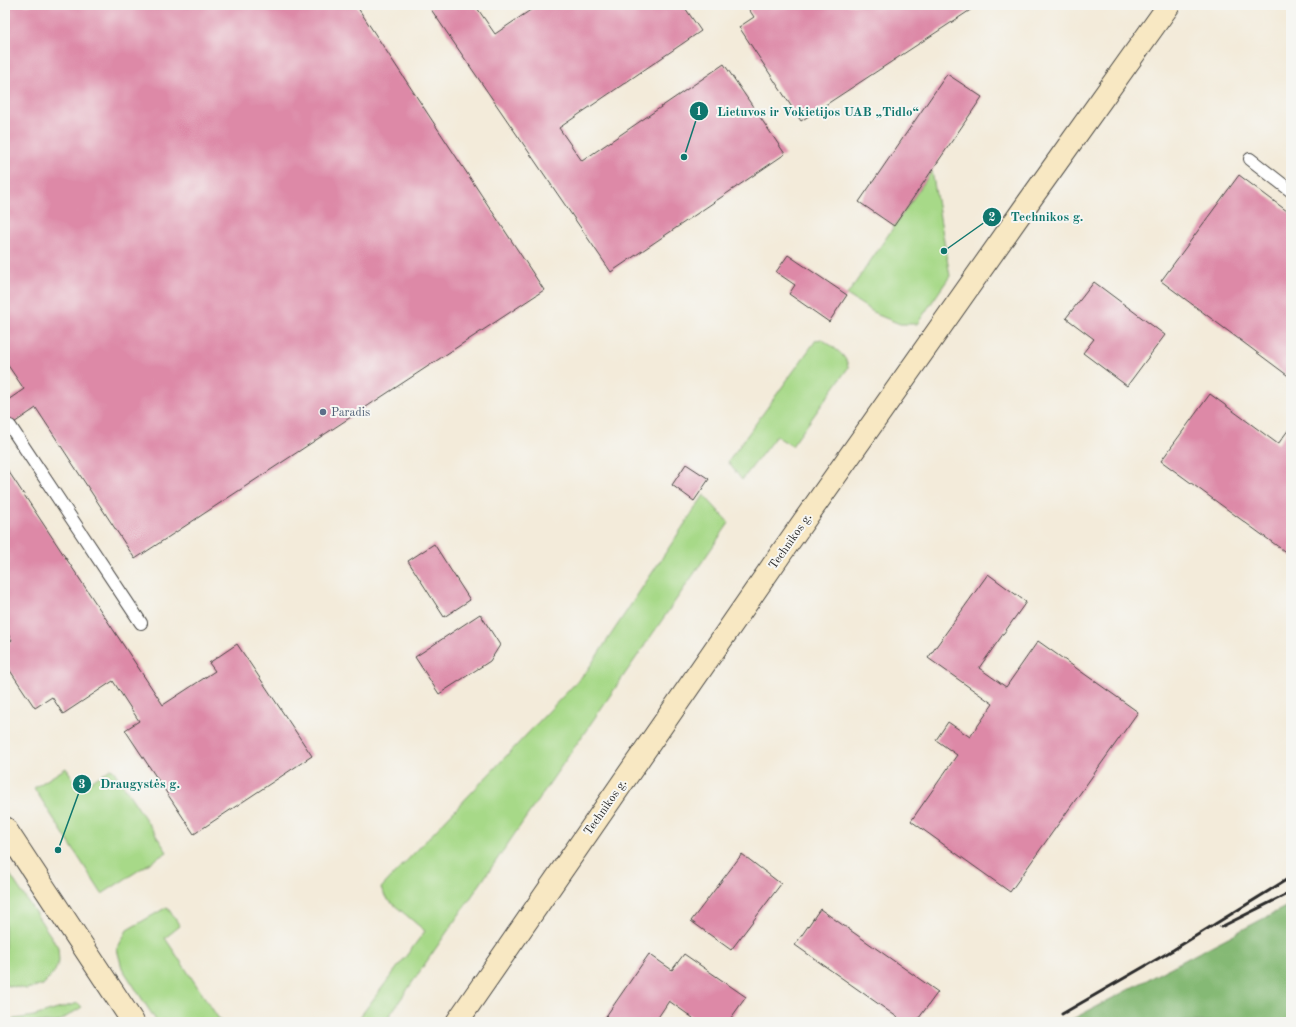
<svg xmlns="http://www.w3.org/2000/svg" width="1296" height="1027" viewBox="0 0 1296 1027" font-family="'Old Standard TT',serif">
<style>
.green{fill:#a7d988;stroke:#69825a}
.forest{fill:#85b974;stroke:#587250}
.building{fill:#dd89a7}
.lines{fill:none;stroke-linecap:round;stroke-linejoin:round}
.lane-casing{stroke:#494845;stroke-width:14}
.secondary-casing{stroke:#494845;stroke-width:24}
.lane{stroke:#fff;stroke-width:12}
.secondary{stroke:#f8e8c3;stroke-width:22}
.rail{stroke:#2b2b2b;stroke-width:3}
.service-dot{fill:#5c6f8a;stroke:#f6f6f2;stroke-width:1.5}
.labels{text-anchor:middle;stroke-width:4;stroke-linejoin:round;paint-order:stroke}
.service-label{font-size:12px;fill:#4e5e75;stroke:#f6f6f2;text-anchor:start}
.street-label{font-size:12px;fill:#2b2b2b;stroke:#f6f6f2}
.leader{fill:none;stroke:#0f766e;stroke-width:1.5}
.callout-dot{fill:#0f766e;stroke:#f6f6f2;stroke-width:1.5}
.mark-label{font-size:12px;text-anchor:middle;font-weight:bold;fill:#fff}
.callout-label{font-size:13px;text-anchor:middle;font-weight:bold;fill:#0f766e;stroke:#f6f6f2;stroke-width:4;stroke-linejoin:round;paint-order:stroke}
</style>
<rect width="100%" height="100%" fill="#f6f6f2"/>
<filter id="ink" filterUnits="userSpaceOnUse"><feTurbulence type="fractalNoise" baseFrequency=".025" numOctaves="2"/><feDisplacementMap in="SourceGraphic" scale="8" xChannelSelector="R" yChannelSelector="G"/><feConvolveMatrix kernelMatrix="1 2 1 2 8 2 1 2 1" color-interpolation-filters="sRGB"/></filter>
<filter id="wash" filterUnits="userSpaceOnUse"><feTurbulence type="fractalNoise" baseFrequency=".012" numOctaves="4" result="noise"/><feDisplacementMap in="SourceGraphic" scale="16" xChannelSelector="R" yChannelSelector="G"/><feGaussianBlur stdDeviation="0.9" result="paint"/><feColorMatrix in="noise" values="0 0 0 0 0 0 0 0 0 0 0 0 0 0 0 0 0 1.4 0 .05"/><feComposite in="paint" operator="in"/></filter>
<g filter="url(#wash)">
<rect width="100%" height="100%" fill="#f3ebda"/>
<!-- green -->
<path class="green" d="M932 171 950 276 917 324H900L878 315 847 295Z
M822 339C832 347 848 355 848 368L792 446 776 436 742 480 728 462 816 340Z
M704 495 729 523 385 1022H356L425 931 386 898 381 888 586 672Z
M66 768 80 789 112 768 167 852 102 894 34 788Z
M5 867 58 947 59 961 55 971 43 985 26 989 5 985Z
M167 907 180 926 165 938 221 1022H157L122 968 117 949 127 930Z
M78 1003 82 1007 58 1022H5V1019L9 1020 34 1016Z"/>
<!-- forest -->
<path class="forest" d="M1291 904V1022H1067Z"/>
<g id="blocks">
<!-- building -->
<path class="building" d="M5 5H356L544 290 135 559 36 408 5 429V402L24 389 5 361Z
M428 5H475L495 34 538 5H683L701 31 559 128 582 161 724 64 785 154 611 272Z
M746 5H978L801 121 739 27 754 17Z
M947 74 982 97 894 226 859 202Z
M1239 175 1291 214V378L1161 281Z
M788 255 847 295 829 322 789 294 795 285 776 272Z
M1094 282 1165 335 1127 386 1083 353 1094 339 1066 318Z
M1210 394 1278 444 1289 429 1291 430V556L1161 461Z
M686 464 709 479 694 501 672 485Z
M5 466 163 705 215 671 209 663 237 644 312 756 194 834 125 730 139 721 113 681 63 714 52 697 35 708 5 663V645L12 640 5 630Z
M434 544 470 600 444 617 408 561Z
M988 574 1026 602 979 668 1006 687 1038 641 1138 712 1010 892 911 821 957 755 936 740 948 722 970 737 993 704 928 658Z
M480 614 500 645 490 661 439 694 415 657Z
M742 854 781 884 731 950 691 921Z
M820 909 938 992 916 1022H904L795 945Z
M649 954 672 970 684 954 746 997 728 1022H690L693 1018 669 1001 655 1022H602Z"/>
</g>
</g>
<g filter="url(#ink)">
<use href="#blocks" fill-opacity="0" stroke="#494845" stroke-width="1"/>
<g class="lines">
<!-- lane casing -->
<g class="lane-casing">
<path id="lane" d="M1250 159 1291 191
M10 426 141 623"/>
</g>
<!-- secondary casing -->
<g class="secondary-casing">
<path id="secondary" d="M5 828 133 1022
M457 1022 782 552 1025 207 1169 5"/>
</g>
<!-- lane -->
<use href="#lane" class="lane"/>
<!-- secondary -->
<use href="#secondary" class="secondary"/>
<!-- rail -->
<path class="rail" d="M1221 927 1291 892
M1062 1014 1173 950 1291 877"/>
</g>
</g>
<!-- markers -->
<circle class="service-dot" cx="323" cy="412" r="4"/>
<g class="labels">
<!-- service labels -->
<g class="service-label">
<text x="331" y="416">Paradis</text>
</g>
<!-- street labels -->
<g class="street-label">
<text transform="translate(790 541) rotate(-55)" y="4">Technikos g.</text>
<text transform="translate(605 807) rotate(-55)" y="4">Technikos g.</text>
</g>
</g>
<!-- callouts -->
<path class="leader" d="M684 157L699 111M944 251L992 217M58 850L82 784"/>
<g class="callout-dot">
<circle cx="684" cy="157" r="4"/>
<circle cx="944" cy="251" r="4"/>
<circle cx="58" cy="850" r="4"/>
<circle cx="699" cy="111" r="10"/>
<circle cx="992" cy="217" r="10"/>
<circle cx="82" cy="784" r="10"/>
</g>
<g class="mark-label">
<text x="699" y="115">1</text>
<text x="992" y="221">2</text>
<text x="82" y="788">3</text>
</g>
<g class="callout-label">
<text x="818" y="116">Lietuvos ir Vokietijos UAB „Tidlo“</text>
<text x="1047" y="221">Technikos g.</text>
<text x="140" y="788">Draugystės g.</text>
</g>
<!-- margin -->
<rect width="1296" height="1027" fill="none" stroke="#f6f6f2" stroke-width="20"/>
</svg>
